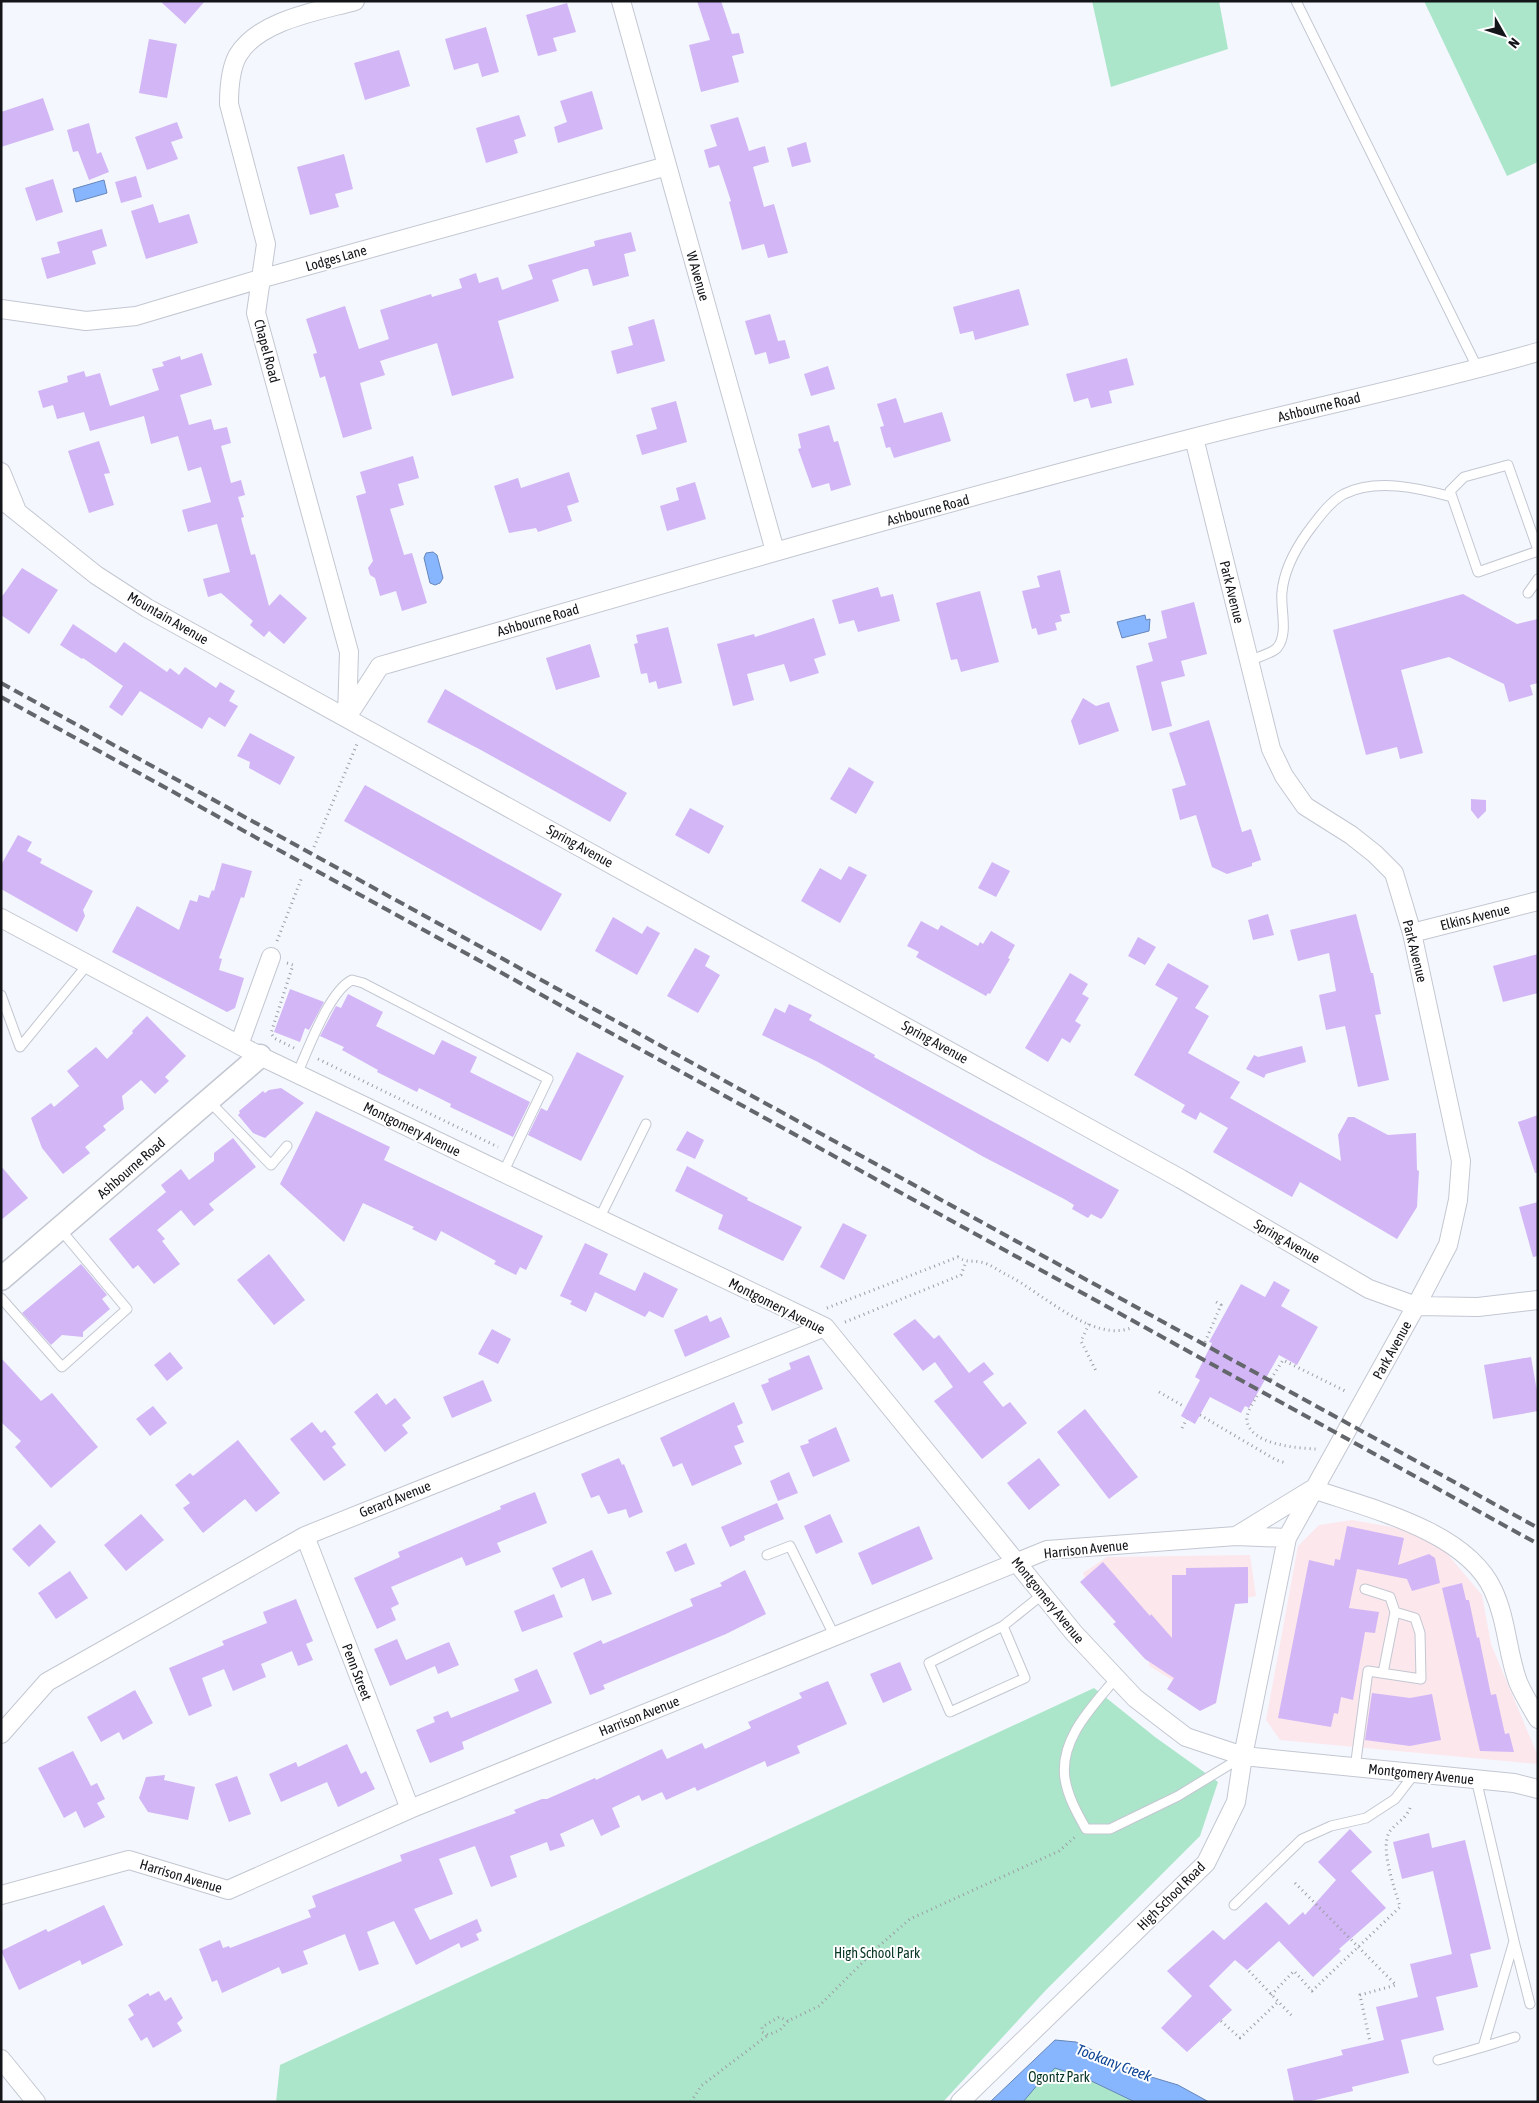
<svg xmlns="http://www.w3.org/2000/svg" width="1539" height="2103" viewBox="0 0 1539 2103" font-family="'Asap Condensed',sans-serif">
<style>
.commercial{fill:#fce7ed}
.green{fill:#ace6ca}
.water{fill:#88b6fe;stroke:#6586b9}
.building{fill:#d2b6f6}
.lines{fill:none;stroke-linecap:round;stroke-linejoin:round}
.service-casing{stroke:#c3c7d1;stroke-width:11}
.minor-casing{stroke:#c3c7d1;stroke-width:20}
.tertiary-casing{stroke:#c3c7d1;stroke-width:25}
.path{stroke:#9c9ea4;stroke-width:3;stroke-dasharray:1 4;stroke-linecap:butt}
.service{stroke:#fff;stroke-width:9}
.minor{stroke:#fff;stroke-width:18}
.tertiary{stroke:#fff;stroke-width:22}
.rail{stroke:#63666a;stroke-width:4;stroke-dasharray:10 5;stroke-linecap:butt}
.labels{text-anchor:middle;stroke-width:4;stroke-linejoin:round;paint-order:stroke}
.street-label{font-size:14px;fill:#131518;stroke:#fff}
.park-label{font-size:14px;fill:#073524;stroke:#fff}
.water-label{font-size:15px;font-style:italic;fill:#0d4495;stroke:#fff}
</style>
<rect width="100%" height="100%" fill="#f4f7fe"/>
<!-- commercial -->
<path class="commercial" d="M1352 1520 1403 1529 1445 1551 1482 1595 1491 1644 1538 1756V1764L1280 1740 1266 1720 1298 1546 1319 1525Z
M1250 1555 1256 1596 1231 1601 1209 1702 1149 1666V1660L1094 1598 1083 1573 1107 1557Z"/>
<!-- green -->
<path class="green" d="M1092 1H1219L1228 49 1111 87Z
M1424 1H1538V162L1507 176Z
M1094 1688 1155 1737 1218 1782 1200 1836 1045 1991 943 2102H276L280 2065Z
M1047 2055 1164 2102H1003Z"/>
<!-- water -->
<path class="water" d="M104 180 107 193 76 202 73 189Z
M433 552 437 555 443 578 440 583 435 585 430 583 424 558 426 553Z
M1145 615 1146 620 1150 619 1149 631 1122 638 1117 622Z
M1055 2040 1076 2042 1138 2073 1178 2085 1209 2102H1135L1083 2077 1055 2068 1039 2083 1023 2102H990Z"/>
<!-- building -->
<path class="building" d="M160 1H205L185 24Z
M697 1H721L732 34 739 33 744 53 732 56 739 82 701 92 689 45 710 40Z
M567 3 576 32 553 38 557 51 538 56 526 15Z
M486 27 499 72 482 77 478 63 454 70 445 39Z
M149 39 177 44 167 98 139 93Z
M399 50 410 86 365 100 354 63Z
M592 91 603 129 558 143 554 127 567 122 560 101Z
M43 98 54 130 1 147V112Z
M519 115 526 136 514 140 518 153 486 163 476 128Z
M738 117 749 151 765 146 769 162 753 167 764 207 774 204 788 253 768 258 764 244 742 250 729 202 731 201 719 165 709 168 704 150 717 146 710 125Z
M177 122 183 138 171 142 178 159 147 170 135 137Z
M89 123 97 154 101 152 109 172 89 180 78 151 73 152 67 130Z
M806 142 811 162 792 167 787 148Z
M344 154 353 189 335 194 339 207 310 215 297 167Z
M136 176 142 197 121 203 115 182Z
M53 179 63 212 36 221 25 188Z
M153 204 159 223 189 214 198 243 146 259 131 211Z
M102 229 107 246 92 251 96 264 47 279 41 258 60 253 57 242Z
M631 232 636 251 624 254 629 276 593 286 588 269H584L552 280 559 301 498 321 514 378 452 396 437 343 380 361 385 375 360 383 372 429 343 438 325 376 320 378 313 354 317 353 306 319 345 306 359 349 389 339 380 310 431 294 432 297 462 288 459 279 476 273 479 283 498 277 502 290 533 279 528 265 595 246 594 241Z
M1019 289 1029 325 975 340 973 331 960 334 953 307Z
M770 314 778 341 785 340 790 358 769 364 766 352 755 355 745 321Z
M654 319 665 361 617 374 611 351 633 345 628 327Z
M202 353 212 385 180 395 189 425 211 419 214 430 227 427 231 443 221 446 231 483 241 480 245 495 238 497 244 517 241 518 251 555 255 554 269 606 280 594 307 618 284 644 269 631 264 637 250 625 253 621 221 593 208 597 203 579 230 572 217 524 188 532 182 510 211 502 201 467 188 471 178 436 151 444 144 416 90 431 84 412 57 419 53 405 43 408 38 391 68 382 67 376 84 371 86 377 100 373 110 406 159 390 152 369 164 366 162 362 180 356 181 360Z
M1127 358 1134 385 1109 391 1112 403 1091 408 1088 398 1074 402 1066 374Z
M828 366 835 389 811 396 804 374Z
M896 398 904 423 942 412 951 441 894 458 890 447 886 448 880 427 884 426 877 404Z
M676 401 687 442 642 455 636 435 657 429 651 408Z
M829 425 834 442 838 441 851 485 831 491 829 483 812 488 798 449 801 448 798 434Z
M99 441 110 473 104 474 114 505 89 513 68 451Z
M413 456 419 478 398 484 404 505 390 509 404 555 412 553 427 603 402 611 396 591 380 596 375 578 370 575 368 568 373 561 356 496 366 493 360 472Z
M569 472 579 502 567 506 572 521 538 532 536 528 509 533 494 486 518 478 521 488Z
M695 482 706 519 667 531 660 506 679 500 676 488Z
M22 568 58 590 29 634 1 615V598Z
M1060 570 1070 613 1060 615 1062 621 1055 623 1057 630 1038 635 1036 628 1032 629 1022 591 1040 587 1037 576Z
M878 587 881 597 893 594 900 621 858 632 854 620 839 624 832 600Z
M980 591 999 662 961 672 957 659 951 660 936 603Z
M1463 594 1517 624 1538 619V683L1530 685 1533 695 1509 702 1504 684 1449 657 1401 670 1423 753 1400 759 1397 747 1366 755 1333 630Z
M1194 602 1207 654 1181 661 1185 676 1161 682 1172 726 1152 731 1136 666 1153 661 1148 643 1167 638 1161 611Z
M814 618 826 655 814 659 819 673 790 682 784 664 747 674 754 700 733 706 717 644 754 634 755 637Z
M73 624 116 653 124 642 167 672 170 668 179 675 185 667 216 688 220 682 235 691 229 701 238 706 225 727 209 717 202 729 140 691 122 716 109 707 123 686 83 658 82 659 60 645Z
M668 627 682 683 658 689 656 681 649 683 647 673 641 674 634 644 638 643 636 635Z
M590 644 600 677 556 690 546 658Z
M445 689 627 793 610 822 481 750 427 722Z
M1083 698 1096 706 1109 702 1119 731 1079 745 1071 721Z
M1209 720 1242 832 1251 829 1261 860 1252 863V866L1227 874 1212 867 1196 815 1180 820 1172 789 1186 785 1169 733Z
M250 733 295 757 280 785 249 768 250 762 237 756Z
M849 767 874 782 856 814 830 799Z
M365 785 562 894 541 931 344 821Z
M1471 799 1486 800V811L1478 819 1471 810Z
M690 808 724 826 709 854 675 835Z
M18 835 32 842 27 851 42 859 40 863 93 891 83 910 85 916 77 932 1 889V865Z
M992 862 1010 871 996 897 978 888Z
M222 863 252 871 244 898 241 897 219 958 222 959 219 970 244 978 235 1008 227 1012 112 952 137 906 179 930 190 900 197 902 199 895 209 898 212 890 214 891Z
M849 866 867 875 840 923 801 901 820 868 841 880Z
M1268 914 1274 935 1253 940 1248 920Z
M1356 914 1371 973H1373L1381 1014 1375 1015 1389 1080 1358 1087 1345 1026 1326 1030 1319 995 1336 991 1329 953 1298 961 1290 930Z
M613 917 642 934 647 926 660 933 637 975 595 951Z
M921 921 938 930 941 925 978 946 980 942 983 944 991 931 1015 945 1008 958 1010 959 990 994 988 993 986 996 916 957 919 952 907 946Z
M1138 937 1156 947 1145 965 1128 956Z
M695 948 710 956 705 966 720 975 698 1013 667 996Z
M1538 954V993L1503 1002 1493 966Z
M1168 963 1209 986 1195 1008 1209 1016 1188 1053 1240 1082 1230 1098 1341 1161 1338 1135 1348 1117H1354L1388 1135 1416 1133 1417 1170 1419 1171 1417 1207 1397 1239 1300 1182 1292 1197 1213 1152 1228 1128 1200 1112 1196 1120 1181 1112 1185 1105 1134 1075 1178 998 1155 985Z
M1070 973 1088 984 1082 994 1089 998 1075 1021 1081 1025 1070 1043 1062 1038 1048 1062 1025 1048Z
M290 989 324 1002 309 1030 305 1028 300 1042 274 1032Z
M348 994 383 1012 376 1026 434 1055 442 1040 477 1057 470 1072 530 1102 513 1137 450 1107 451 1104 419 1088 417 1092 377 1072 378 1070 342 1050 344 1047 320 1036 336 1006 341 1008Z
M789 1004 812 1015 809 1020 875 1055 874 1057 1119 1190 1104 1216 1101 1219 1091 1214 1088 1218 1072 1209 1074 1205 1066 1200 982 1156 818 1062 762 1035 775 1008 785 1013Z
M147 1016 186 1056 165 1077 169 1081 155 1094 141 1080 122 1096 124 1109 103 1126 106 1130 85 1147 90 1153 63 1174 42 1148 31 1118 51 1103 54 1107 79 1086 67 1071 96 1047 107 1059 133 1033 132 1031Z
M1302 1046 1306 1062 1266 1074 1264 1078 1246 1069 1254 1055 1258 1057Z
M577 1052 624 1076 581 1161 528 1135 541 1108 547 1111Z
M281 1088 304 1103 265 1138 253 1133 238 1115 240 1113 239 1111 263 1091 265 1093 269 1090Z
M316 1111 390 1147 384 1160 543 1236 526 1270 520 1267 516 1275 494 1264 496 1261 441 1231 436 1241 412 1229 414 1227 363 1203 344 1242 280 1184Z
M1538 1115V1173H1535L1518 1122Z
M687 1131 704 1140 695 1159 676 1150Z
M233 1138 256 1167 209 1204 214 1210 194 1226 181 1210 157 1230 165 1239 162 1241 180 1264 154 1284 138 1265 133 1269 109 1239 166 1192 161 1185 181 1169 189 1180 214 1161V1153Z
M1 1166 28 1198 1 1220Z
M687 1166 748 1198 747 1200 802 1227 783 1261 718 1229 723 1215 675 1191Z
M1538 1202V1256L1533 1257 1519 1207Z
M843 1223 867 1235 844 1280 820 1267Z
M585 1243 608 1254 599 1274 635 1291 644 1272 678 1289 663 1318 649 1311 645 1317 595 1292 586 1312 570 1304 572 1301 560 1296Z
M269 1254 305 1300 274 1325 237 1280Z
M81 1264 107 1295 102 1299 110 1309 83 1332V1337L62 1335 51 1345 22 1313Z
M1274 1281 1290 1290 1281 1306 1318 1327 1297 1365 1279 1355 1249 1408 1245 1406 1241 1413 1210 1397 1195 1424 1181 1416 1200 1380 1195 1377 1212 1343 1209 1342 1241 1284 1265 1297Z
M707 1315 710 1322 721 1317 730 1337 685 1357 674 1330Z
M915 1319 934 1339 939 1335 969 1373 984 1362 994 1374 983 1382 1003 1407 1010 1402 1027 1423 982 1459 934 1401 953 1387 935 1362 923 1371 893 1334Z
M492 1329 511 1339 498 1364 478 1354Z
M170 1352 183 1368 167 1381 154 1365Z
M809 1355 823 1389 772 1411 761 1385 769 1382 768 1379 791 1369 789 1363Z
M1531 1357 1538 1397V1411L1493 1419 1484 1365Z
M1 1358 41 1401 52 1393 98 1447 51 1488 15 1447 21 1441 1 1422Z
M483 1380 492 1401 452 1418 443 1397Z
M377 1393 386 1405 395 1398 411 1418 402 1425 408 1433 385 1452 354 1412Z
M734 1402 743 1423 737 1426 744 1442 734 1446 742 1464 692 1486 682 1463 673 1467 660 1438Z
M153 1406 167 1423 150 1436 136 1419Z
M1085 1409 1138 1477 1109 1499 1057 1432Z
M312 1422 321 1433 325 1430 336 1444 332 1447 346 1465 324 1481 290 1439Z
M836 1427 850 1461 813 1477 800 1446 809 1443 808 1440Z
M238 1440 280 1493 256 1512 245 1499 203 1533 183 1508 190 1503 175 1485 190 1473 193 1476Z
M619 1458 622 1465 624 1464 643 1512 629 1518 626 1509 608 1514 599 1495 591 1498 581 1474Z
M1039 1458 1060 1485 1029 1510 1007 1483Z
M789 1472 798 1493 778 1501 770 1481Z
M535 1492 547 1523 497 1543 501 1552 466 1566 462 1557 391 1587 399 1604 391 1608 396 1620 377 1629 354 1578 400 1557 398 1552 501 1509 500 1506Z
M777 1503 784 1519 744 1536 745 1540 730 1547 721 1527Z
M141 1514 164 1540 126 1571 104 1545Z
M830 1514 843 1542 816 1554 804 1526Z
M40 1524 56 1542 29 1567 12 1549Z
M919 1526 933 1559 872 1585 858 1553Z
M1347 1526 1404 1538 1398 1565 1429 1554 1435 1558 1440 1583 1412 1591 1407 1579 1357 1569 1349 1608 1379 1612 1375 1633 1365 1632 1353 1700 1341 1697 1338 1714 1334 1713 1331 1727 1278 1718 1309 1560 1334 1566 1335 1559 1340 1560Z
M686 1543 695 1564 675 1572 666 1552Z
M592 1550 612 1594 592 1601 584 1578 561 1588 552 1568Z
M1103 1562 1150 1616 1151 1614 1172 1638V1575H1186V1568L1248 1567V1603L1235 1604 1216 1703 1200 1711 1167 1689 1174 1678 1145 1659 1113 1624 1116 1622 1080 1582Z
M745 1570 766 1614 726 1634 603 1685 605 1689 590 1695 573 1653 601 1640 603 1644 693 1606 690 1599 722 1586 720 1583Z
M70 1571 88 1598 56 1619 38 1593Z
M1462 1583 1466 1600H1469L1477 1638 1479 1637 1491 1695 1496 1694 1505 1734 1509 1733 1514 1752 1480 1751 1442 1588Z
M554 1594 563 1617 522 1632 514 1611Z
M296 1599 313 1641 306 1644 313 1660 298 1666 292 1651 261 1664 266 1677 233 1691 224 1669 202 1678 212 1706 189 1716 169 1668 224 1645 222 1641 267 1623 263 1612Z
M397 1639 406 1660 449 1642 459 1665 438 1674 435 1666 390 1686 374 1649Z
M900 1662 912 1690 883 1703 870 1674Z
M537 1669 552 1703 462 1742 464 1749 430 1763 416 1730 435 1722 433 1717 448 1711 451 1718 519 1691 514 1679Z
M828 1681 847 1724 797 1746 800 1753 767 1767 765 1761 697 1791 695 1787 666 1800 662 1792 642 1801 639 1795 612 1808 620 1827 601 1836 593 1819 560 1834 565 1846 550 1851 547 1842 510 1856 517 1877 491 1887 475 1846 439 1859 453 1894 414 1909 430 1940 477 1919 482 1931 476 1934 479 1940 461 1948 459 1943 416 1965 394 1921 367 1932 379 1964 359 1971 345 1934 303 1951 308 1964 282 1974 279 1967 222 1993 217 1980 212 1982 199 1949 220 1940 223 1948 229 1946 230 1948 311 1917 308 1910 316 1907 312 1896 402 1861 400 1855 516 1813 514 1810 542 1799H547L595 1778 596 1780 662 1749 667 1759 702 1743 705 1749 751 1728 748 1722 802 1698 799 1693Z
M135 1690 153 1723 123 1740 119 1732 101 1742 87 1717Z
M1372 1693 1410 1698 1432 1694 1441 1740 1410 1746 1365 1740Z
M347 1744 361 1774 366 1771 375 1789 338 1807 327 1782 281 1802 269 1774 296 1762 298 1767Z
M73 1751 91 1786 97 1783 105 1799 97 1803 105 1817 84 1828 76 1811 64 1818 38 1768Z
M165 1775 164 1780 195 1787 188 1820 148 1812 139 1798 146 1777Z
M237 1776 251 1814 229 1822 215 1784Z
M1350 1829 1372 1852 1351 1871 1386 1908 1339 1949 1341 1951 1313 1977 1279 1941 1247 1970 1235 1960 1209 1986 1232 2010 1187 2052 1161 2028 1192 1996 1167 1971 1213 1930 1224 1940 1266 1902 1289 1925 1303 1912 1305 1915 1336 1880 1318 1862Z
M1429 1833 1432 1848 1465 1840 1491 1949 1470 1954 1478 1987 1436 1997 1444 2030 1401 2040 1409 2073 1352 2087 1353 2091 1307 2102H1294L1287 2069 1343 2055 1341 2050 1384 2040 1376 2007 1418 1997 1410 1964 1452 1954 1433 1871 1402 1879 1393 1842Z
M104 1905 123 1945 82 1965 80 1960 19 1990 1 1951 46 1929 48 1932Z
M159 1991 165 2001 171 1997 183 2018 177 2023 182 2031 153 2048 147 2037 141 2041 128 2019 134 2015 128 2005 148 1993 150 1996Z"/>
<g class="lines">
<!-- service casing -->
<g class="service-casing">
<path id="service" d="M1296 1 1478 369
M1538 550 1508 465 1464 477 1450 491 1478 572 1538 551
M1528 593 1538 579
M1249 661C1257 657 1271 654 1277 648 1289 634 1280 608 1282 592 1284 570 1295 550 1307 533 1317 520 1329 502 1344 494 1376 478 1419 488 1452 497
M1 995 20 1047 88 964
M297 1074C308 1050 329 991 352 980L363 983 548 1079 503 1173
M209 1101 271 1165 287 1146
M599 1219 646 1124
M1 1298 62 1367 127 1309 60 1229
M767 1555 790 1546 835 1637
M1365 1589 1390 1597 1395 1612
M1003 1626 929 1663 950 1712 1025 1678 1003 1626 1043 1594
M1116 1678C1093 1706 1059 1739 1065 1779 1068 1797 1077 1813 1086 1829H1110L1178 1796 1242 1757
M1355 1768 1368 1671 1421 1679 1420 1633 1415 1618 1395 1612 1383 1673
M1234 1905 1302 1839 1331 1826 1366 1818 1395 1799 1415 1773
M1514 1941 1530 2004
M1483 2047 1515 2037
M1438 2060 1483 2047 1514 1941 1476 1779"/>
</g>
<!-- minor casing -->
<g class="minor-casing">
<path id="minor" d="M621 1 775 551
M1 309 86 321 136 316 260 279 667 166
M1 472 17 511
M1 499 96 575 147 608 1181 1179 1369 1289 1416 1306 1478 1307 1538 1300
M347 716 349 652 256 313 266 244 229 104C229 89 230 69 238 55 259 20 319 11 355 1
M347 717 380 666C650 588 920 508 1193 438 1307 408 1424 385 1538 352
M1 918 260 1056 825 1327 1074 1633 1135 1698 1186 1737 1243 1756 1514 1783 1538 1789
M1412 933 1538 901
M239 1045 271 957
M1313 1489C1371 1509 1466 1531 1493 1590 1507 1620 1507 1652 1518 1682 1523 1694 1531 1707 1538 1719
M305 1536 410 1809
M1236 1536 1311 1490
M1 1734 47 1682 305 1536 825 1327
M1 1895 129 1860 228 1890 410 1809 1047 1550 1236 1536 1287 1538
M1 2059 36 2102
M960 2102 1206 1863 1236 1802 1243 1756 1287 1538 1416 1306 1448 1245 1458 1200 1461 1161 1412 933 1394 873 1375 854 1351 835 1305 806 1284 776 1271 749 1194 438"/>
</g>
<!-- tertiary casing -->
<g class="tertiary-casing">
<path id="tertiary" d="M1 1279 260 1056"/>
</g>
<!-- path -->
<path class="path" d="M314 847 357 744
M277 941 302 877
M287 963 293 965 271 1033 274 1038 294 1048
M318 1059 498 1147
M827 1308 958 1257C967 1263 970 1260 980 1262 989 1263 999 1271 1007 1275 1042 1292 1094 1345 1133 1327
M845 1322 961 1275 966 1262
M1089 1324 1081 1341 1097 1373
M1205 1342 1221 1305 1213 1300
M1271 1379 1283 1360 1347 1392
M1159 1392 1185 1407
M1257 1396C1253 1403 1246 1412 1247 1421 1251 1445 1297 1448 1316 1449
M1200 1415 1276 1460 1286 1463
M1182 1428 1187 1419
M1295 1883 1396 1985 1360 1995 1370 2042
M1249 1971 1294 2018
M1271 1995 1294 1971 1312 1991 1400 1907C1395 1889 1379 1847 1390 1831 1397 1822 1409 1817 1411 1804
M788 2021 779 2017 762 2027V2032L768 2035 780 2030 788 2021 819 2006 879 1946 910 1919 1059 1851 1075 1837
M1221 2021 1240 2038 1278 2002
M691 2102 701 2086 768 2035"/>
<!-- service -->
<use href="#service" class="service"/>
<!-- minor -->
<use href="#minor" class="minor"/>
<!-- tertiary -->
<use href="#tertiary" class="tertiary"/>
<!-- rail -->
<path class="rail" d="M1 683 1538 1528
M1 697 1538 1544"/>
</g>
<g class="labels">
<!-- street labels -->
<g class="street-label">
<text transform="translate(336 258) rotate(-16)" y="5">Lodges Lane</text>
<text transform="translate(698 276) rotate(74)" y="5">W Avenue</text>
<text transform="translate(267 351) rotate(75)" y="5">Chapel Road</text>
<text transform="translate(1319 407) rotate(-14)" y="5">Ashbourne Road</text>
<text transform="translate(928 510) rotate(-15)" y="5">Ashbourne Road</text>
<text transform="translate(1232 592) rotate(76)" y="5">Park Avenue</text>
<text transform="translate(168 618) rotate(30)" y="5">Mountain Avenue</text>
<text transform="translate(538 620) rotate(-16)" y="5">Ashbourne Road</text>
<text transform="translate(580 846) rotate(29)" y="5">Spring Avenue</text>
<text transform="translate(1475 917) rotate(-14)" y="5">Elkins Avenue</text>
<text transform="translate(1415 951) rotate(76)" y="5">Park Avenue</text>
<text transform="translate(935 1042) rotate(29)" y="5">Spring Avenue</text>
<text transform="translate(412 1129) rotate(26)" y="5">Montgomery Avenue</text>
<text transform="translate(131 1168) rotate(-41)" y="5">Ashbourne Road</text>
<text transform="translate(1287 1241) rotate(30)" y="5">Spring Avenue</text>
<text transform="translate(777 1306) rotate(27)" y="5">Montgomery Avenue</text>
<text transform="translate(1392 1350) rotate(-61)" y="5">Park Avenue</text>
<text transform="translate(395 1499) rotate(-22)" y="5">Gerard Avenue</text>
<text transform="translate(1086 1549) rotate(-6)" y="5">Harrison Avenue</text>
<text transform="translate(1048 1600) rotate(51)" y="5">Montgomery Avenue</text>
<text transform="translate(357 1672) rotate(69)" y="5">Penn Street</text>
<text transform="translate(639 1716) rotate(-22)" y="5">Harrison Avenue</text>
<text transform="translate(1421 1774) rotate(6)" y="5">Montgomery Avenue</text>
<text transform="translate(181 1876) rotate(17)" y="5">Harrison Avenue</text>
<text transform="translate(1171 1896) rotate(-45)" y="5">High School Road</text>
</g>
<!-- park labels -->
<g class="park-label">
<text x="877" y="1958">High School Park</text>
<text x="1059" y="2082">Ogontz Park</text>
</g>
<!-- water labels -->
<g class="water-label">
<text transform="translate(1114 2063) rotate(21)" y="5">Tookany Creek</text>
</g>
</g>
<!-- border -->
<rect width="1539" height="2103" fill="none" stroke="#131518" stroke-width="5"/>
<!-- north arrow -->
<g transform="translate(1504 35) rotate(129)" stroke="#ffffff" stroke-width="4" paint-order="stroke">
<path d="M0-4L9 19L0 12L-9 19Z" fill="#131518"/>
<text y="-8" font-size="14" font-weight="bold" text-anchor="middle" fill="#131518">N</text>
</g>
</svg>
